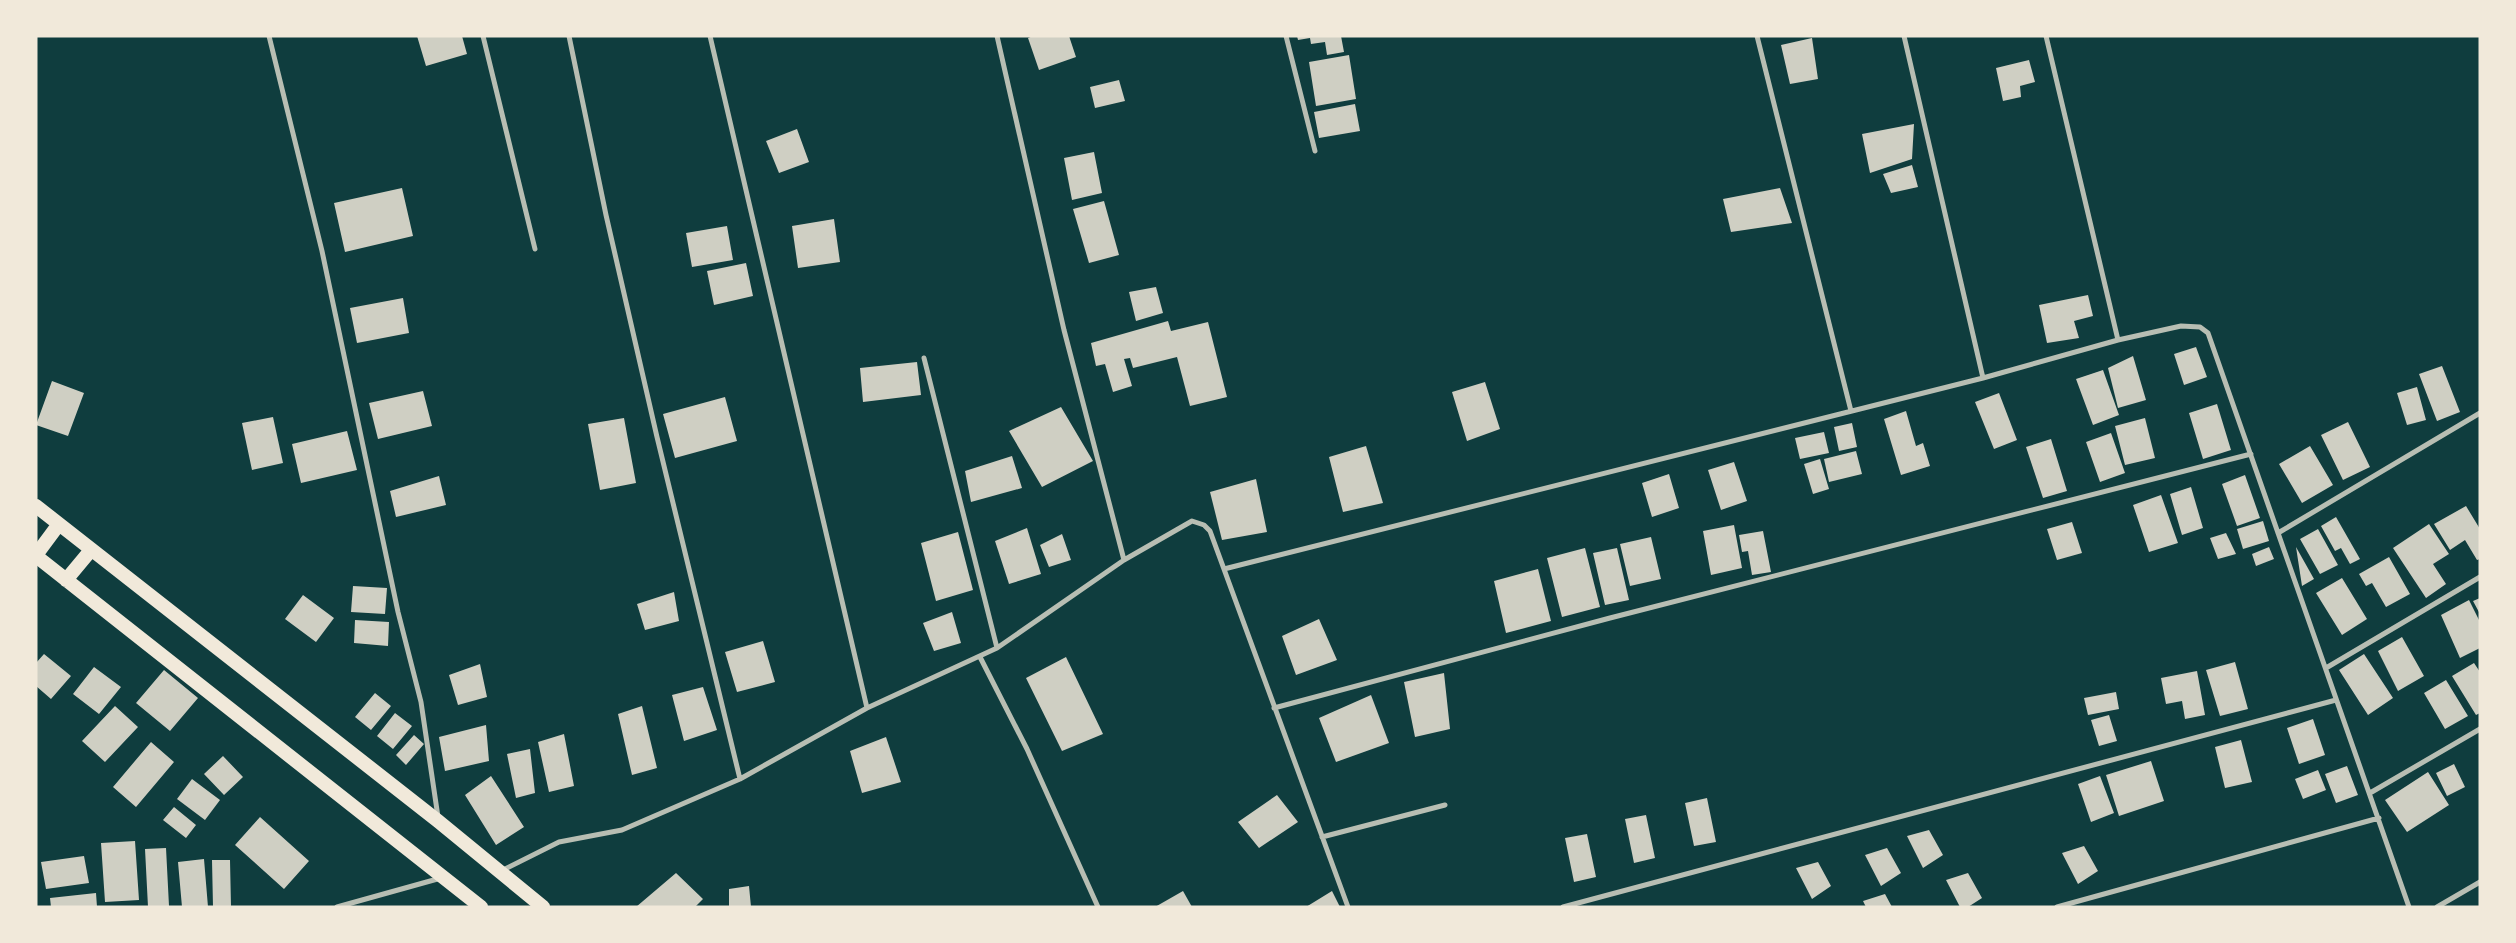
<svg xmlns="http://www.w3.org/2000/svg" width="2516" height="943" viewBox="0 0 2516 943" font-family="Signika,sans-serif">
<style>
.building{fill:#cfcfc3}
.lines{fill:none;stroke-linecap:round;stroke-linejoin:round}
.minor{stroke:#b8beb3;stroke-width:5}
.trunk{stroke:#f1e9da;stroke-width:14}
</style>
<rect width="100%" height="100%" fill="#0f3d3e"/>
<!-- building -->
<path class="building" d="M417 36H462L467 54 426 66Z
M1033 36H1069L1076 57 1039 70 1028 38Z
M1297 36H1341L1344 52 1327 55 1325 42 1311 44 1310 38 1298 40Z
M1812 38 1818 79 1790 84 1781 45Z
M1349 55 1356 99 1316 106 1309 62Z
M2029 60 2035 82 2020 86 2021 97 2003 101 1996 68Z
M1119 80 1125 101 1095 108 1090 87Z
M1355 104 1360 131 1319 138 1314 112Z
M1914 124 1912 159 1870 173 1862 134Z
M797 129 809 162 779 173 766 141Z
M1094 152 1102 193 1072 200 1064 158Z
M1912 165 1918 187 1891 193 1883 174Z
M402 188 413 236 345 252 334 203Z
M1780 188 1792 223 1731 232 1723 199Z
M1104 201 1119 255 1089 263 1073 209Z
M834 219 840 262 798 268 792 226Z
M727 226 733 260 692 267 686 233Z
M746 263 753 296 714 305 707 271Z
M1156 287 1163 313 1136 321 1129 292Z
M2088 295 2093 316 2074 321 2079 338 2047 343 2039 305Z
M403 298 409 333 357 343 350 308Z
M1168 321 1171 331 1208 322 1227 397 1190 406 1177 357 1133 368 1130 358 1124 359 1132 386 1113 392 1105 364 1096 366 1091 343Z
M2196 347 2207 377 2184 385 2174 354Z
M2133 356 2146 400 2118 408 2108 368Z
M917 362 921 395 863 402 860 368Z
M2442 366 2460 412 2437 421 2419 374Z
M2103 370 2119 415 2093 425 2076 379Z
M52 381 84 393 68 436 36 425Z
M1485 382 1500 429 1467 441 1452 392Z
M2417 387 2426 420 2407 425 2397 393Z
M423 391 432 426 378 439 369 403Z
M1999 393 2017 440 1994 449 1975 402Z
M725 397 737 441 675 458 663 414Z
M2217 404 2231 450 2203 459 2189 413Z
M1061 407 1093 461 1042 487 1009 431Z
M1906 411 1916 446 1923 443 1930 466 1901 475 1884 419Z
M273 417 283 463 252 470 242 423Z
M624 418 636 483 600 490 588 424Z
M2145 418 2155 458 2125 465 2115 426Z
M2348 422 2370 467 2343 480 2321 435Z
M1852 423 1857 447 1839 451 1834 427Z
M347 431 357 470 301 483 292 444Z
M1824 432 1829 453 1800 459 1795 438Z
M2111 433 2125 473 2100 482 2086 442Z
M2051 439 2067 491 2043 498 2026 447Z
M1366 446 1383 503 1343 512 1329 457Z
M2310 446 2333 485 2302 503 2279 464Z
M1856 451 1862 474 1829 482 1824 459Z
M1012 456 1022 488 971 502 965 471Z
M1820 459 1829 489 1813 494 1804 464Z
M1734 462 1747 501 1721 510 1708 470Z
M1669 474 1679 508 1652 517 1642 483Z
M2245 475 2260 518 2237 526 2222 484Z
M439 476 446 505 396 517 390 491Z
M1256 479 1267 532 1222 540 1210 492Z
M2191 487 2203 528 2182 535 2170 494Z
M2161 495 2178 543 2149 552 2133 505Z
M2466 506 2480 529V559L2477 560 2465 540 2450 550 2434 524Z
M2336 517 2360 559 2350 564 2341 548 2335 551 2321 526Z
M2263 521 2269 541 2243 549 2237 529Z
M2072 522 2082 553 2057 560 2047 529Z
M2429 524 2449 554 2433 564 2446 584 2426 598 2393 548Z
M1734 525 1742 568 1711 575 1703 531Z
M1027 528 1041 574 1009 584 995 541Z
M2318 529 2338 565 2320 574 2300 539Z
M1763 531 1771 572 1752 575 1748 551 1742 552 1739 535Z
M958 532 973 590 936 601 921 543Z
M2226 533 2236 554 2218 559 2210 538Z
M1062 534 1071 560 1049 567 1040 545Z
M1651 537 1661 579 1630 586 1620 544Z
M2269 547 2274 559 2256 566 2252 554Z
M2296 547 2314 579 2302 586Z
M1585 548 1600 607 1562 617 1547 558Z
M1617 548 1629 600 1605 605 1593 553Z
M2389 557 2410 594 2386 607 2372 583 2366 586 2359 574Z
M1538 569 1551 621 1506 633 1494 581Z
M2342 578 2367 619 2342 635 2316 593Z
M353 586 387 588 385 614 351 612Z
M674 592 679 621 645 630 637 604Z
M303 595 334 618 316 642 285 619Z
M2480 598V614L2473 601Z
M2469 600 2480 622V648L2460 658 2441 615Z
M952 612 961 643 934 651 923 623Z
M1319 619 1337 660 1296 675 1282 636Z
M355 620 389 622 388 646 354 643Z
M2402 637 2424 676 2398 691 2378 651Z
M763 641 775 682 737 692 725 652Z
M44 654 71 676 51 699 36 686V663Z
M2364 654 2393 698 2368 715 2339 670Z
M1066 657 1103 734 1062 751 1026 678Z
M2235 662 2248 709 2220 716 2206 670Z
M2474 663 2480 672V713L2476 715 2452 676Z
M480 664 487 697 458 705 449 675Z
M94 667 121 687 99 714 73 694Z
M164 670 198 698 170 731 136 703Z
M2197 671 2205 715 2185 719 2182 701 2166 704 2161 678Z
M1444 673 1450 729 1415 737 1404 682Z
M2446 680 2468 716 2445 729 2424 693Z
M703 687 717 730 684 741 672 695Z
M2116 692 2119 709 2088 715 2084 698Z
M375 693 391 706 371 730 355 717Z
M1371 695 1389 743 1336 762 1319 718Z
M115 706 138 727 105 762 82 741Z
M642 706 657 768 632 775 618 714Z
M395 713 412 726 393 749 377 736Z
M2109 715 2117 741 2099 746 2091 720Z
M2313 719 2325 755 2299 764 2287 728Z
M486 725 489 761 445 771 439 737Z
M564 734 574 786 549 792 538 742Z
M414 735 424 744 406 765 396 755Z
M886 737 901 782 862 793 850 751Z
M2241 740 2252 782 2225 788 2215 747Z
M151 742 174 762 136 807 113 787Z
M530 749 535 793 516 798 507 754Z
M223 756 243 777 224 795 204 774Z
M2151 761 2164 801 2119 816 2106 775Z
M2454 764 2465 787 2447 796 2436 773Z
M2347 766 2358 795 2336 803 2325 774Z
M2318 770 2326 790 2303 799 2295 779Z
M2428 772 2449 805 2407 832 2385 800Z
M491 776 524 827 496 845 465 795Z
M2100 776 2114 813 2091 822 2078 784Z
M192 779 220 800 205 820 177 799Z
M1277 795 1298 822 1259 848 1238 822Z
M1707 798 1716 842 1694 846 1685 803Z
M174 807 196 825 186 838 163 820Z
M1646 815 1655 858 1634 863 1625 819Z
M260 817 309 861 284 889 235 845Z
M1929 830 1943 855 1923 868 1907 836Z
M1587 834 1596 877 1574 882 1565 838Z
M135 841 139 900 105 902 101 843Z
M2084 846 2098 871 2078 884 2062 853Z
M166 848 169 906 148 907 145 849Z
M1887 848 1901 873 1881 886 1865 855Z
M84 856 89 883 46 889 41 862Z
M204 859 208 907H182L178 862Z
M212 860H230L231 907H213Z
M1818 862 1831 886 1812 899 1796 868Z
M676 873 703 899 695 907H636Z
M1968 873 1982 898 1968 907H1960L1946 880Z
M749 886 751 907H729V889Z
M1183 891 1192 907H1155Z
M1332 891 1340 907H1306Z
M96 893 97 907H51L50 898Z
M1885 894 1892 907H1866L1863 901Z"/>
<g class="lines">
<!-- minor -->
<path class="minor" d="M269 36 322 251 398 612 421 702 438 817
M483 36 535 249
M569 36 606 215 657 437 740 779
M710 36 867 708
M997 36 1064 330 1124 560
M1286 36 1315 151
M1757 36 1851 411
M1904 36 1983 378
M2046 36 2118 340
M924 358 997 648
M2278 533 2480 413
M1224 569 1983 378 2118 340 2181 326 2200 327 2208 333 2409 907
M980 657 1027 749 1098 907
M2326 668 2480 577
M1274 708 1610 618 2251 454
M2370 793 2480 729
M1322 837 1445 805
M501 871 559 842 622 830 740 779 867 708 997 648 1124 560 1192 521 1204 525 1210 531 1348 907
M337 907 441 878
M1563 907 2336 700
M2057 907 2379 818
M2437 907 2480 882"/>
<!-- trunk -->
<path class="trunk" d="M36 506 438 821 543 907
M36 555 59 524
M36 556 481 907
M66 580 91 550"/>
</g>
<!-- border -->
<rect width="2516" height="943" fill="none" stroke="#f1e9da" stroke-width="75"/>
</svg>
